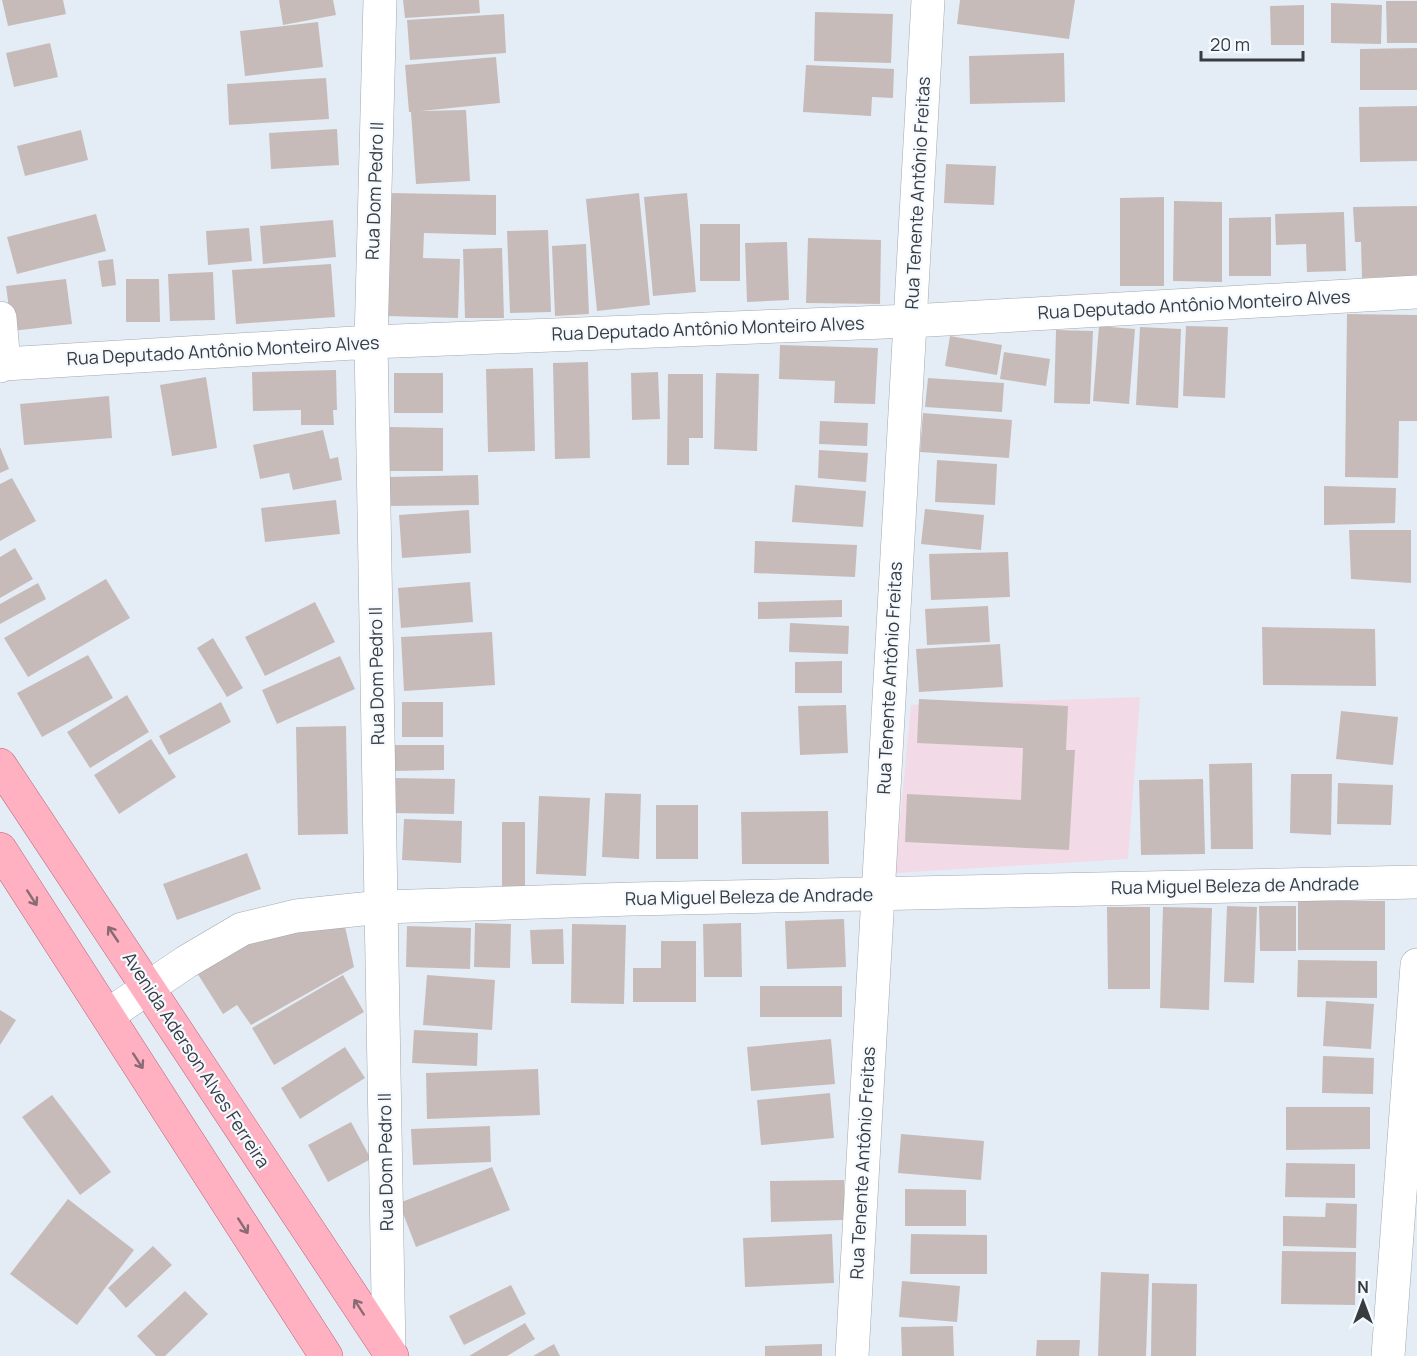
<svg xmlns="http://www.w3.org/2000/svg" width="1417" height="1356" viewBox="0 0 1417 1356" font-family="Manrope,sans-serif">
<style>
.education{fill:#f2dae6}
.building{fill:#c7bbb9}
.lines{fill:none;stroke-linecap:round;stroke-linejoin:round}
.minor-casing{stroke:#a1a9b0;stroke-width:34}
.primary-casing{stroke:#ba6678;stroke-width:34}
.minor{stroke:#fff;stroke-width:33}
.primary{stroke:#ffb1c1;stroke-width:33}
.oneway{stroke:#886b73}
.labels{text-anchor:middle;stroke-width:4.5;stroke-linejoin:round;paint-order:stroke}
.street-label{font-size:18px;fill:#393c3f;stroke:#f4faff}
</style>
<rect width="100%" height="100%" fill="#e4edf5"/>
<!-- education -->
<path class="education" d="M1140 697 1128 859 895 873 911 705Z"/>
<!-- building -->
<path class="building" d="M2 0H63L66 14 8 26Z
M279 0H333L336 15 283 25Z
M403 0H479L480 13 405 18Z
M960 0H1075L1069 39 957 24Z
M1386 1H1417V43H1387Z
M1331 3 1382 5 1381 44 1331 43Z
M1304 5V45H1271L1270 6Z
M815 12 893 14 891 63 814 61Z
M504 14 506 53 410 60 407 20Z
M318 22 323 67 245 76 240 31Z
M50 43 58 77 14 87 6 53Z
M1417 48V90H1360V49Z
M1064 53 1065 102 970 104 969 56Z
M496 57 500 103 421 111 466 110 470 181 416 184 411 112H409L405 65Z
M806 65 894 69 893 98 872 97 871 116 803 112Z
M326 78 329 119 229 125 227 84Z
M1417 106V161L1360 162 1359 107Z
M337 129 339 165 271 169 269 133Z
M81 130 88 160 25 176 17 146Z
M946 164 996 166 994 205 944 203Z
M389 193 496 195V235L424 233 423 258 460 259 458 318 386 316Z
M639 193 650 305 597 311 586 199Z
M687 193 696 292 653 296 644 197Z
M1164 197V286H1120V198Z
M1174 201 1222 202V282L1173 281Z
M1417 206V276L1362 278 1361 242H1355L1353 207Z
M1344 212 1346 271 1307 272 1306 244 1276 245 1275 214Z
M96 214 106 251 17 274 7 237Z
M1271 217V276H1229V218Z
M333 220 336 257 263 264 260 226Z
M700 224H740V281H700Z
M249 228 252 261 208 265 206 231Z
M548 230 551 312 510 313 507 231Z
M808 238 881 240 880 304 806 303Z
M787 242 789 300 747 302 745 243Z
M586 244 589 314 555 316 552 246Z
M502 248 504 318H465L463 249Z
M113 259 116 285 102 287 98 261Z
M331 264 335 317 236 324 232 270Z
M213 272 215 320 170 321 168 274Z
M66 279 72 324 12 331 6 286Z
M126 279H159L160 322H126Z
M1347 314 1417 315V421H1399L1398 478 1345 477Z
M1099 326 1135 329 1129 404 1093 401Z
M1186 326 1228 327 1225 398 1183 396Z
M1140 327 1181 329 1178 408 1136 405Z
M1056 330 1093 331 1090 404 1054 403Z
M950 336 1002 345 997 375 945 366Z
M780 345 878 348 875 404 834 403 835 381 779 379Z
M1004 352 1050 359 1046 386 1000 379Z
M588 362 590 458 555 459 553 363Z
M533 368 535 451 488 452 486 369Z
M336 370 337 410H333L334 425H301V410L253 411 252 372Z
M658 372 660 419 632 420 631 373Z
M394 373H443V413H394Z
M716 373 759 374 757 451 714 449Z
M668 374H703V438H689V465H667Z
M206 377 217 448 172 456 160 385Z
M928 378 1004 383 1002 412 925 407Z
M109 396 112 438 24 445 20 404Z
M923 413 1012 420 1009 458 920 452Z
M820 421 868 423 867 446 819 444Z
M390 427 443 428V471H390Z
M323 430 330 459 338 457 342 480 293 490 289 473 260 479 253 445Z
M0 447 9 469 0 473Z
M819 450 868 453 866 482 818 478Z
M937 460 997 464 995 505 935 502Z
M478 475 479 505 388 506V477Z
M12 478 36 521 0 541V484Z
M795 485 866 491 863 527 792 522Z
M1324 486 1396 488 1395 523 1324 525Z
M336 500 340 534 265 542 261 508Z
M925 509 984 515 981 550 921 544Z
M469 510 471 553 402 558 399 515Z
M1349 530H1411V583L1351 579Z
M755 541 857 545 855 577 754 573Z
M15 548 33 579 0 598V557Z
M1008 552 1010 597 931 600 929 554Z
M106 579 130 618 28 677 4 638Z
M470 582 473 622 401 628 398 588Z
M38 583 46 599 0 624V604Z
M842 600V617L758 619V602Z
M315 602 335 642 265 676 245 637Z
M988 606 990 642 927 645 925 609Z
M790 623 849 626 848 654 789 652Z
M1262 627 1375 629 1376 686 1263 685Z
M492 632 495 685 404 691 401 637Z
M213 638 243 688 227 697 197 648Z
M1000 644 1003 687 919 692 916 649Z
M88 655 113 698 42 737 17 693Z
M340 656 355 689 277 724 262 690Z
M842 661V693H795V662Z
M127 695 149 732 90 768 67 732Z
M919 699 1068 706 1066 750H1075L1069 850 905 842 907 794 1021 800 1023 748 917 743Z
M221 702 231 722 169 755 159 736Z
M402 702H443V737H402Z
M846 705 848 753 800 755 798 706Z
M1341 711 1398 717 1393 765 1336 759Z
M346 726 348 834 298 835 296 727Z
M151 739 176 777 119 814 94 775Z
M393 745H444V770L393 771Z
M1252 763 1253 849H1211L1209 764Z
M1291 774H1332L1331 835 1290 833Z
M392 778 455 779 454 814 392 813Z
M1203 779 1205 854 1141 855 1139 780Z
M1338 783 1393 785 1391 825 1337 824Z
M605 793 641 794 639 859 602 857Z
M539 796 590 798 586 876 536 874Z
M656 805H698V859H656Z
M828 811 829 864H742L741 812Z
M404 819 462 821 461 863 402 860Z
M502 822H525V886H502Z
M247 853 261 889 177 920 163 884Z
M1298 901H1385V950H1298Z
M1227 906 1257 907 1254 983 1224 982Z
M1259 906H1296V951H1260Z
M1107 907H1150V989H1108Z
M1163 907 1212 908 1209 1010 1160 1008Z
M844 919 846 967 787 969 785 921Z
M344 922 354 967 251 1025 237 1005 223 1014 197 973 245 939Z
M475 923 511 924 510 968 474 967Z
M741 923 742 977H704L703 924Z
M572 924 626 925 624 1004 571 1003Z
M407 926 471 928 470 969 406 967Z
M563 929 564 964H532L530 930Z
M661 941H696V1002H633V968H661Z
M1298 960 1377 961V998L1297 997Z
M343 975 364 1012 274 1065 252 1028Z
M427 975 495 980 492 1030 423 1025Z
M760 986H842V1017H760Z
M1326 1001 1374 1004 1371 1049 1323 1046Z
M0 1010 16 1020 0 1045Z
M414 1030 478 1033 477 1066 412 1063Z
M831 1039 835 1084 751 1091 747 1047Z
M345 1047 365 1078 300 1119 281 1088Z
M1323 1056 1374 1058 1373 1094 1322 1093Z
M538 1069 540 1115 427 1119 426 1073Z
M830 1093 834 1138 761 1145 757 1100Z
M52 1095 111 1172 80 1195 22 1117Z
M1286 1107H1370V1149L1286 1150Z
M351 1122 371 1159 328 1182 308 1145Z
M490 1126 491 1162 413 1165 411 1129Z
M901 1134 984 1141 981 1180 898 1173Z
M1286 1163 1355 1164V1198L1285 1197Z
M492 1167 510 1210 416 1247 399 1203Z
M844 1180V1220L771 1222 770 1181Z
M905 1189 966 1190V1226H905Z
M68 1199 134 1250 77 1325 10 1274Z
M1326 1203 1357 1204 1356 1248 1283 1246V1216L1325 1217Z
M832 1234 834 1283 745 1287 743 1238Z
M911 1234 987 1235V1274H910Z
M153 1246 172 1265 126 1308 108 1288Z
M1282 1251 1356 1252 1355 1305 1281 1304Z
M1101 1272 1149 1274 1146 1356H1098Z
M902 1281 960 1286 957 1322 899 1317Z
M1152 1283 1197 1284 1196 1356H1151Z
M511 1285 526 1314 464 1345 449 1316Z
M185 1291 208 1314 165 1356H156L137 1336Z
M525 1323 535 1339 507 1356H469Z
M953 1326 954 1356H902L901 1327Z
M1037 1340H1080L1079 1356H1036Z
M554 1344 560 1356H533Z
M822 1344V1356H765V1346Z"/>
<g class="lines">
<!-- minor casing -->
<g class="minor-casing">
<path id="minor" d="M380 0 371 342 389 1353
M0 318 4 364
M0 366 4 364 371 342 911 321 1417 292
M108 1015 186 962 242 929 296 916 381 907 632 899 1417 882
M852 1356C877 904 904 452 928 0
M1388 1356 1417 965"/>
</g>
<!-- primary casing -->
<g class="primary-casing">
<path id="primary" d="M0 765 392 1356
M0 849 326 1356"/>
</g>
<!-- minor -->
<use href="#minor" class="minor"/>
<!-- primary -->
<use href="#primary" class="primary"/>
</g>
<!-- one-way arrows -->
<defs><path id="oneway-shaft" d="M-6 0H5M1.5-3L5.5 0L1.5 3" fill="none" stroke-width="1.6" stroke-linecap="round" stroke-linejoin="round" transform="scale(1.5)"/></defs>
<g class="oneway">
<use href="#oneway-shaft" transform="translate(32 898) rotate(57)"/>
<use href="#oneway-shaft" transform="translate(113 934) rotate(-124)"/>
<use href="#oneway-shaft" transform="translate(138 1061) rotate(57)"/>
<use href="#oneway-shaft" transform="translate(243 1226) rotate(57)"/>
<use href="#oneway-shaft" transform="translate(359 1307) rotate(-123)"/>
</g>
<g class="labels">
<!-- street labels -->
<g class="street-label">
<text transform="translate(375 191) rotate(-88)" y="6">Rua Dom Pedro II</text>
<text transform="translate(918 193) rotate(-87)" y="6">Rua Tenente Antônio Freitas</text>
<text transform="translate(1194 305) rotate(-3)" y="6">Rua Deputado Antônio Monteiro Alves</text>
<text transform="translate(708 329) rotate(-2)" y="6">Rua Deputado Antônio Monteiro Alves</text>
<text transform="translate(223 351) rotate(-3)" y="6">Rua Deputado Antônio Monteiro Alves</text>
<text transform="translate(377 676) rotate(-91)" y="6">Rua Dom Pedro II</text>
<text transform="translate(890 678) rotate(-87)" y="6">Rua Tenente Antônio Freitas</text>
<text transform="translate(1235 886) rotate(-1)" y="6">Rua Miguel Beleza de Andrade</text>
<text transform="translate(749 897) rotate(-1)" y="6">Rua Miguel Beleza de Andrade</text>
<text transform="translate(196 1060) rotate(57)" y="6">Avenida Aderson Alves Ferreira</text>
<text transform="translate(386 1162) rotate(-91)" y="6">Rua Dom Pedro II</text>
<text transform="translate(863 1163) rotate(-87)" y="6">Rua Tenente Antônio Freitas</text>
</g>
</g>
<!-- north arrow -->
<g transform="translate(1363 1302)" stroke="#f4faff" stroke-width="4.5" paint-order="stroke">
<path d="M0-4.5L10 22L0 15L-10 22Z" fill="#393c3f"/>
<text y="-9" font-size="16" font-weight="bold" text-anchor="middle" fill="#393c3f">N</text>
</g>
<!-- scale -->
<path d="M1201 51v9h102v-9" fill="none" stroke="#393c3f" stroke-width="3"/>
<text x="1210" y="51" font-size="18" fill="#393c3f" stroke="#f4faff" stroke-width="4.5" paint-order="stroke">20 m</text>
</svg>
